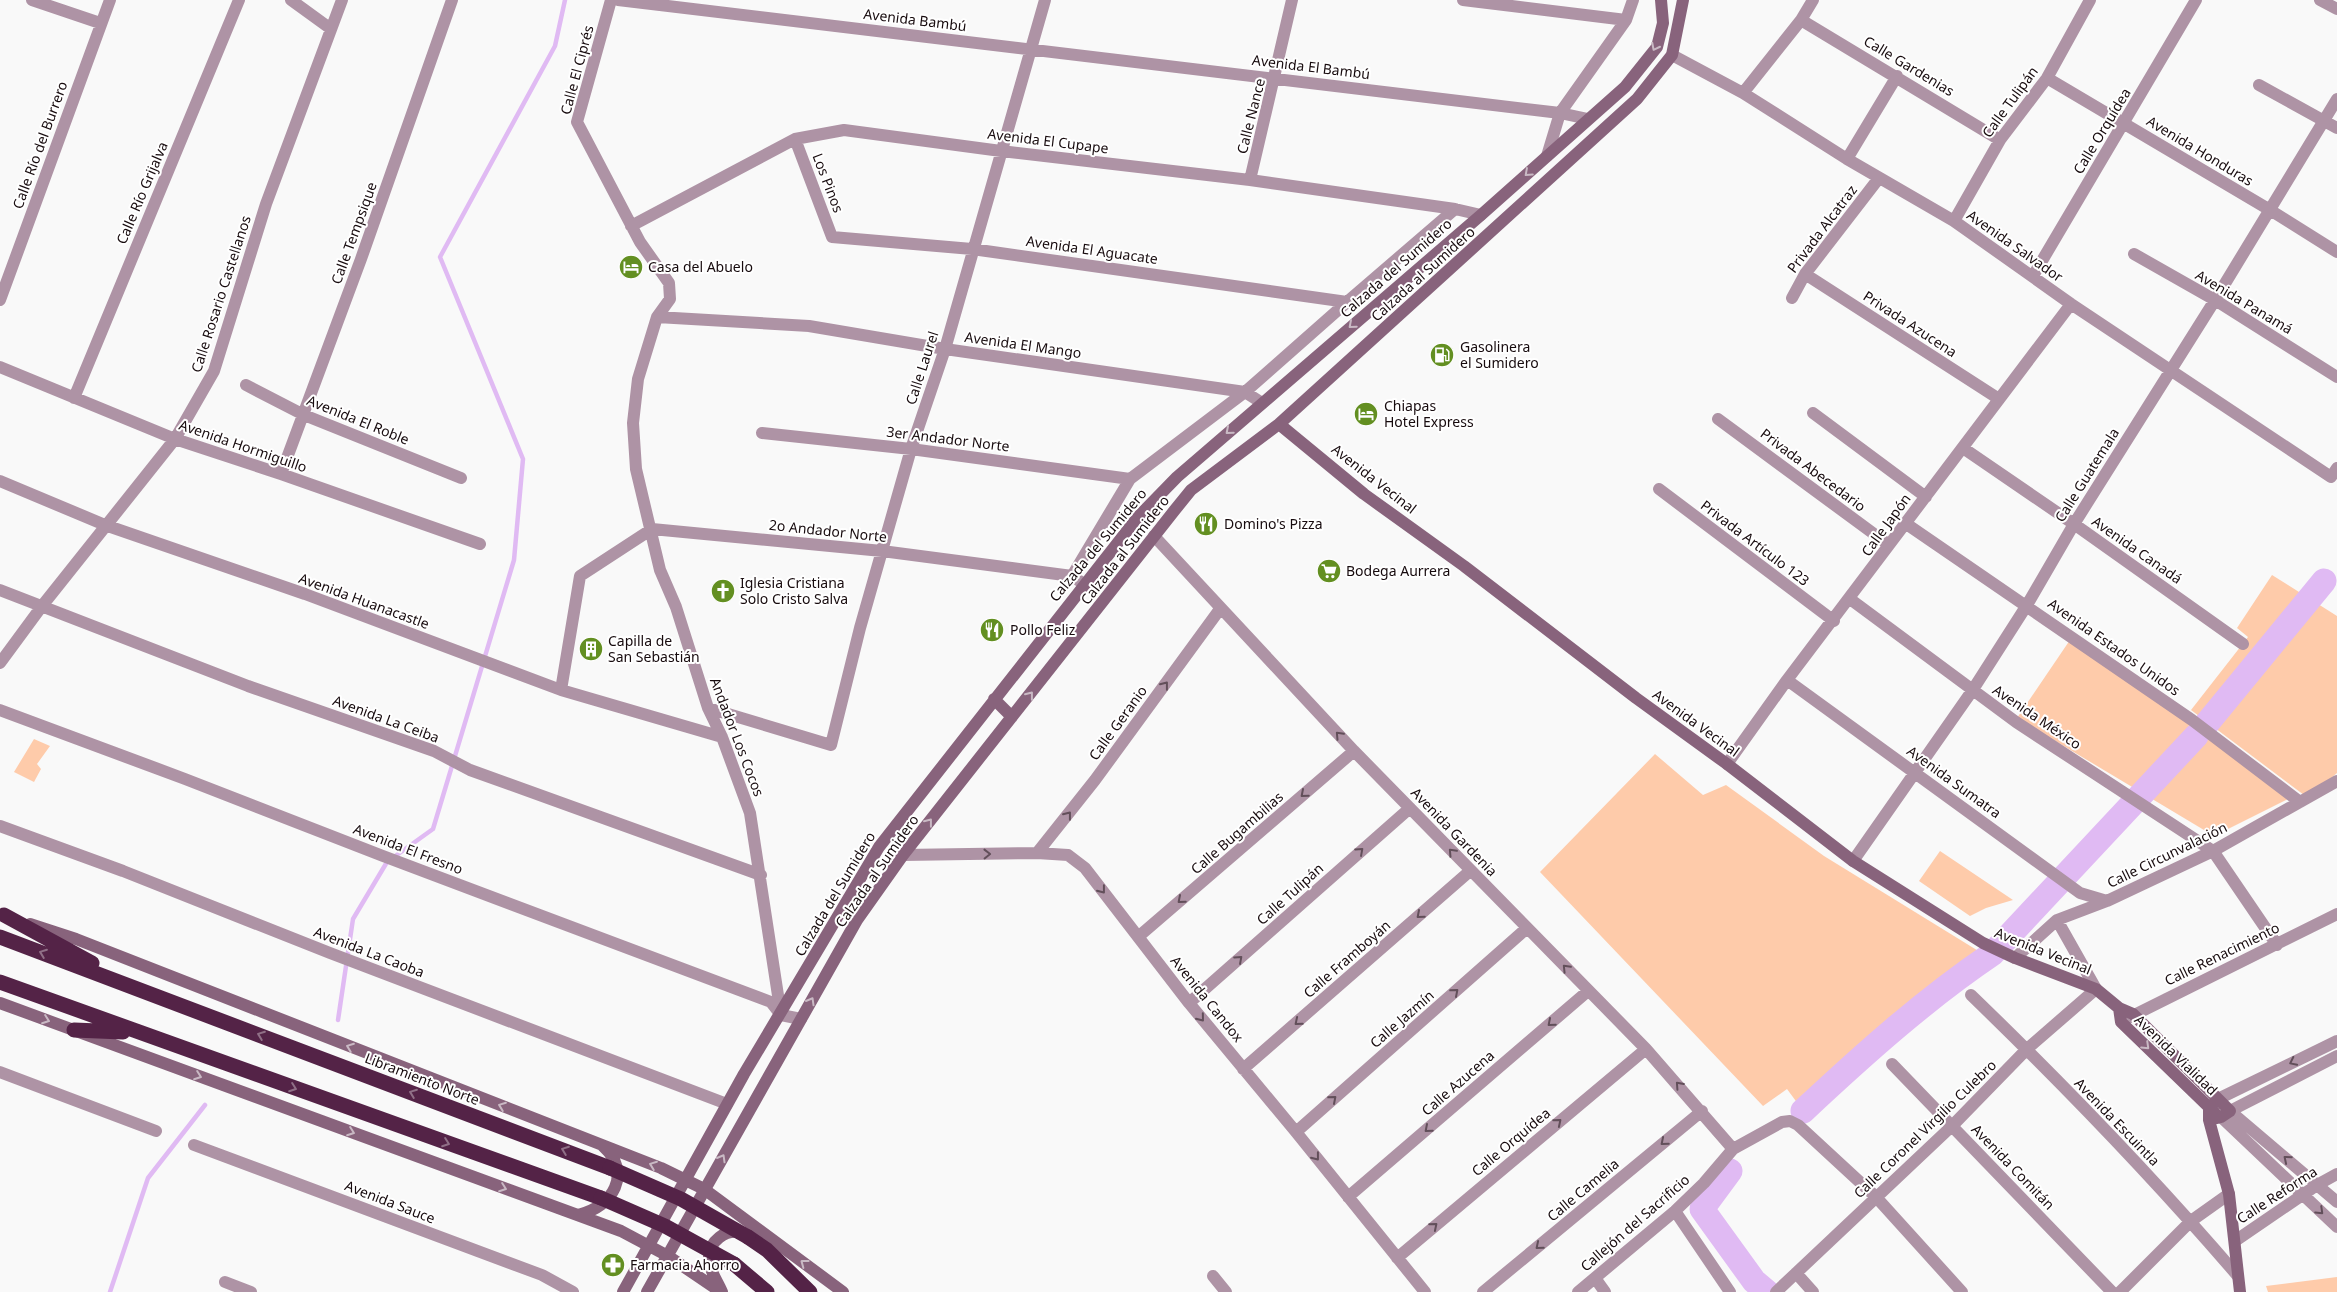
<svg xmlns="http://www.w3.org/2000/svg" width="2337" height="1292" viewBox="0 0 2337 1292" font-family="'Noto Sans',sans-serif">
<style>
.green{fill:#fecbaa}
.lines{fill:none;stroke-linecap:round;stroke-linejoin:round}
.stream{stroke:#e0baf3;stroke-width:4.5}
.river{stroke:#e0baf3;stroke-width:25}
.street{stroke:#ae93a5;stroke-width:12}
.secondary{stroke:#88637c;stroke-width:12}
.highway{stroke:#542347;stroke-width:15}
.highway-bridge{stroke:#542347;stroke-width:15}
.oneway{stroke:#c9b9c4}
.oneway2{stroke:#624f5a}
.oneway3{stroke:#907087}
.labels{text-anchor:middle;stroke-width:4;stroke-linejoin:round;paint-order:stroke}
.street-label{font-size:14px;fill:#170b0e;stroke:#fff}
.poi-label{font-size:14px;fill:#170b0e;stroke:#fff;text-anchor:start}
</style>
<rect width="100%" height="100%" fill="#f9f9f9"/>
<!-- green -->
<path class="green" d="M2272 575 2337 616V773L2308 798 2191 710 2248 637 2237 628Z
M2072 637 2290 798 2214 836 2017 718Z
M34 739 50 746 37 764 41 769 34 782 14 772Z
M1655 754 1703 795 1726 785 1824 856 1980 952 1801 1108 1787 1089 1763 1106 1540 872Z
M1940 851 2013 900 1986 908 1970 916 1919 881Z
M2337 1277V1292H2268L2266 1286Z"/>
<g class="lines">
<!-- stream -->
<path class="stream" d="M338 1020 353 919 387 862 433 829 514 560 523 459 440 257 555 46 565 0
M110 1292 148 1178 205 1105"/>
<!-- river -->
<path class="river" d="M2204 727 2324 581
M1803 1111C1863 1055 1924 1000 1992 954L2196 736
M1730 1171 1702 1209 1754 1281 1767 1292"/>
<!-- street -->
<path class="street" d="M32 0 100 23
M291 0 331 29
M611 0 577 122 640 242 669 283 670 299 657 317 638 379 633 423 636 469 660 570 676 607 708 708 722 737 750 813 781 1015
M618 0 1560 113 1588 119
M1463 0 1626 20
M2320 0 2337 9
M1801 20 2000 140
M1672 55 1743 93 1847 159 1954 221 2071 304 2331 477 2337 468
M2047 78 2270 210 2337 252
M2259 85 2337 128
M1743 93 1801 20 1813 0
M795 139 832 237 972 249 1347 302
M1547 156 1560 113 1626 20 1633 0
M1847 159 1897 76
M1250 180 1292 0
M1954 221 2000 140 2047 78 2090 0
M631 226 795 139 844 130 1001 151 1250 180 1455 209 1481 215
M2134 254 2215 300 2337 377
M1805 274 1999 399
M2033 276 2196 0
M1792 298 1805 274 1879 178
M0 300 110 0
M657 317 809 326 945 349 1245 392 1262 403
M0 367 175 439 281 474 480 544
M246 385 304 415 461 478
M74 398 239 0
M1813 413 1926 497
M1718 419 1889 545
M762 433 911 449 1130 479
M1963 448 2074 524 2243 644
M281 474 361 259 452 0
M0 481 105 525 305 594 561 690 722 737
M1659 489 1834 621
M1905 523 2192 720 2300 802
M1154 536 1354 751 1646 1049 1733 1149
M1072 576 1130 479 1245 392 1347 302 1455 209
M0 590 248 686 434 751 470 770 761 875
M1850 599 2016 722 2213 851 2277 945
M0 663 42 606 175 439 214 371 266 204 342 0
M1787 680 2080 893 2107 901
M561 690 580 576 652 529 882 551 1072 576 1084 584
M708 708 831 745 860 628 911 449 945 349 1045 0
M0 710 185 779 383 856 771 1002 781 1015 801 1019
M1727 764 1787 680 2071 304
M0 826 123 871 330 953 727 1104
M1037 853 1095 780 1220 609
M903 855 1037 853 1068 855 1085 868 1189 1003 1296 1132 1425 1292
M1853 861 1972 691 2027 605 2074 524 2215 300 2337 99
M1138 937 1354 751
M2015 958 2057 920 2107 901 2213 851 2337 781
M1971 995C2063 1084 2153 1177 2237 1275
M1189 1003 1410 808
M2124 1020 2337 914
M2337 1056 2230 1111 2337 1202
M1892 1064 2112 1292
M1243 1069 1470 871
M0 1072 156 1131
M2218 1099 2337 1041
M2221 1117 2337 1227
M1296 1132 1527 928
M194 1145 542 1275 573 1292
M1348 1197 1588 991
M1675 1211 1730 1292
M2235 1241 2317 1185 2337 1174
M1397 1258 1646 1049
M1796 1273 1813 1292
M1213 1276 1226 1292
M1595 1278 1605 1292
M225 1282 251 1292
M1483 1292 1702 1111
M1578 1292 1675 1211 1704 1183 1733 1149 1782 1122 1790 1121 1798 1125 1876 1197 1962 1292
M1776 1292 1953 1125 2027 1049 2096 989 2057 920
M2120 1292 2191 1221 2229 1194"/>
<!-- secondary -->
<path class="secondary" d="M1279 424 1364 494 1464 566 1636 698 1727 764 1853 861 1983 943 2015 958 2096 989 2119 1008 2133 1014 2230 1111 2221 1117 2209 1120
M994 699 1012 717
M30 924 76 939 661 1168 704 1189 843 1292
M0 1003 621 1231 668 1256 721 1292
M2119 1008 2121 1022 2215 1113
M2218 1099 2209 1108V1120L2229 1194 2240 1292
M578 1215C613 1207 633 1173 603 1146
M623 1292 744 1074 879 847 1138 517 1177 477 1481 215 1625 87 1657 47 1663 23 1661 0
M647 1292 857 920 903 855 1174 511 1191 490 1279 424 1637 99 1672 55 1683 0
M722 1292C718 1282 709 1270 709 1260 708 1241 726 1228 743 1233"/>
<!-- highway -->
<path class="highway" d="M4 915 92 963
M0 937 610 1168
M0 982 601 1198
M74 1030 123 1032
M748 1237 767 1250 810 1292
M734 1264 767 1292"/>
<!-- highway-bridge -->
<path class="highway-bridge" d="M610 1168 681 1199 748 1237
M601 1198 665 1226 734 1264"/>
</g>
<!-- one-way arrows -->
<defs><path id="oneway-chevron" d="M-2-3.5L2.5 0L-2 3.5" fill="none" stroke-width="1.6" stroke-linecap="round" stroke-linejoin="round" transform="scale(1.25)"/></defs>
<g class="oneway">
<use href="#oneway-chevron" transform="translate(1655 47) rotate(117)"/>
<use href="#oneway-chevron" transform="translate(1528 173) rotate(138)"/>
<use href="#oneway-chevron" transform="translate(1352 325) rotate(139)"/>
<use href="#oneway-chevron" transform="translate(1229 431) rotate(139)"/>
<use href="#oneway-chevron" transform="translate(1030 695) rotate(-52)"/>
<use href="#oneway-chevron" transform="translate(929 822) rotate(-52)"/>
<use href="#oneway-chevron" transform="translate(811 1001) rotate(-60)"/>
<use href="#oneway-chevron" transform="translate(46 1020) rotate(20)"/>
<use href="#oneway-chevron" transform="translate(2146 1046) rotate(44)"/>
<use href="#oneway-chevron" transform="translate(350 1047) rotate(-159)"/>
<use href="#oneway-chevron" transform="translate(198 1076) rotate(20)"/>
<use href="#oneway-chevron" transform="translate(502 1106) rotate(-159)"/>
<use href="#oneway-chevron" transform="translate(351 1132) rotate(20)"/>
<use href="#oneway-chevron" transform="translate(722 1158) rotate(-60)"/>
<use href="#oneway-chevron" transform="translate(653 1165) rotate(-159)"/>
<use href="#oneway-chevron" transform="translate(503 1188) rotate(20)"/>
<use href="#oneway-chevron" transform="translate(804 1263) rotate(-143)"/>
</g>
<g class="oneway2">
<use href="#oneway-chevron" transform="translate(1165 685) rotate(-52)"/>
<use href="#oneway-chevron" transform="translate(1339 735) rotate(-133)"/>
<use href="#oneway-chevron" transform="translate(1304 794) rotate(139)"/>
<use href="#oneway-chevron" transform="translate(1068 815) rotate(-52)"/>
<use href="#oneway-chevron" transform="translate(1360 851) rotate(-42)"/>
<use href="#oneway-chevron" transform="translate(1452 852) rotate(-133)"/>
<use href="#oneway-chevron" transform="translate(987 854) rotate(-1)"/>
<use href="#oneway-chevron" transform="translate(1102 890) rotate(52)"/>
<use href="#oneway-chevron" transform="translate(1181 900) rotate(139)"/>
<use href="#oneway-chevron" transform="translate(1420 915) rotate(139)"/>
<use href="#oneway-chevron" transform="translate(1239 959) rotate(-42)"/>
<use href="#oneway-chevron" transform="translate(1566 968) rotate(-134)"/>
<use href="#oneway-chevron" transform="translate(1455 992) rotate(-41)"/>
<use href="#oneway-chevron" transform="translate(1201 1018) rotate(51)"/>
<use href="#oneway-chevron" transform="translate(1298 1022) rotate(140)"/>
<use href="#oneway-chevron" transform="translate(1551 1023) rotate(139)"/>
<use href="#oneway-chevron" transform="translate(2293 1062) rotate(154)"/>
<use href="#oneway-chevron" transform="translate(1679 1085) rotate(-132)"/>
<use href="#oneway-chevron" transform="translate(1333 1099) rotate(-41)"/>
<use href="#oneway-chevron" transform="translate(1558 1122) rotate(-40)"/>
<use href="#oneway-chevron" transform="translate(1428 1129) rotate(139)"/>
<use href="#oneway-chevron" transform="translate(1664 1142) rotate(140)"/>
<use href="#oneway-chevron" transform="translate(1316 1157) rotate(52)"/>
<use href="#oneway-chevron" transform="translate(2287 1159) rotate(-140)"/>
<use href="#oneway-chevron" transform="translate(2320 1211) rotate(44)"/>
<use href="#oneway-chevron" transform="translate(1434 1226) rotate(-40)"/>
<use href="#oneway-chevron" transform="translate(1539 1246) rotate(140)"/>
</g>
<g class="oneway3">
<use href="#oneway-chevron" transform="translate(43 953) rotate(-159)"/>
<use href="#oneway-chevron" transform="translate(261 1035) rotate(-159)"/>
<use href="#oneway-chevron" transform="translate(293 1088) rotate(20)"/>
<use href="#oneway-chevron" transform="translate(413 1093) rotate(-159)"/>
<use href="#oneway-chevron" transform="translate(446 1143) rotate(20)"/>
<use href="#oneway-chevron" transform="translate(565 1150) rotate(-159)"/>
</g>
<!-- icons -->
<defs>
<g id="hotel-disc" transform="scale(1.25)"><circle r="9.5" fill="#638f21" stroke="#fff"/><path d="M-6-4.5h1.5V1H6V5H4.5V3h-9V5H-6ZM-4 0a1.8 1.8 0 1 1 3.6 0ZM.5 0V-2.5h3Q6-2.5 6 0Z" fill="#fff"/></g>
<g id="fuel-disc" transform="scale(1.25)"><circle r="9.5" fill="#638f21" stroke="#fff"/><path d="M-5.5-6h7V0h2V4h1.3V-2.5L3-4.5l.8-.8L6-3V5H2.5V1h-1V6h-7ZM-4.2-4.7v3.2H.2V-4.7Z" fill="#fff"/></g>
<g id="restaurant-disc" transform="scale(1.25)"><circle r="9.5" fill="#638f21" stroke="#fff"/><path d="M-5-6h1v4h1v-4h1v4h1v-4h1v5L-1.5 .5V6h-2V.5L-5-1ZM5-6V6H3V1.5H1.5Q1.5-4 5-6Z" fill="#fff"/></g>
<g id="supermarket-disc" transform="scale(1.25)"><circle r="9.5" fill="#638f21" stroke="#fff"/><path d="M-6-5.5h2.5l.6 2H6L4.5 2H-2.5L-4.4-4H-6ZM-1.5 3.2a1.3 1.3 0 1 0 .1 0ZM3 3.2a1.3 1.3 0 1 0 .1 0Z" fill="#fff"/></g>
<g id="church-disc" transform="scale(1.25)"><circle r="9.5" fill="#638f21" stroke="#fff"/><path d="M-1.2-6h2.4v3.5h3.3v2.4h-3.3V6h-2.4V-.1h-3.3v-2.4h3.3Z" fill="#fff"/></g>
<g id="building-disc" transform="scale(1.25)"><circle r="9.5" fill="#638f21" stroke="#fff"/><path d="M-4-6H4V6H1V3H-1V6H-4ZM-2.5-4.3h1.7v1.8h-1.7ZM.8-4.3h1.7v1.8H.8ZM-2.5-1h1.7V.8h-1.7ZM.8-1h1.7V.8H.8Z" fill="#fff"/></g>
<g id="pharmacy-disc" transform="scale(1.25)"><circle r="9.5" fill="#638f21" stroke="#fff"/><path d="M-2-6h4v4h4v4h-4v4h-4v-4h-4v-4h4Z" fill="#fff"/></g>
</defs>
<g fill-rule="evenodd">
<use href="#hotel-disc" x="631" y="267"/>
<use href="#fuel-disc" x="1442" y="355"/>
<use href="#hotel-disc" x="1366" y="414"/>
<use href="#restaurant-disc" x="1206" y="524"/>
<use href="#supermarket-disc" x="1329" y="571"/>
<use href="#church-disc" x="723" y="591"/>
<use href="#restaurant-disc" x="992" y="630"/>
<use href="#building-disc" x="591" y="649"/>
<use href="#pharmacy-disc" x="613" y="1265"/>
</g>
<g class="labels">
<!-- street labels -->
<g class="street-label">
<text transform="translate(915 20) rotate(7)" y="5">Avenida Bambú</text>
<text transform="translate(1909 66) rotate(31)" y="5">Calle Gardenias</text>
<text transform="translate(1311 67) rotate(7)" y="5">Avenida El Bambú</text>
<text transform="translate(577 70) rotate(-75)" y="5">Calle El Ciprés</text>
<text transform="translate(2010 102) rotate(-54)" y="5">Calle Tulipán</text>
<text transform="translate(1251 116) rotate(-76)" y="5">Calle Nance</text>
<text transform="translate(2102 131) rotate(-59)" y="5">Calle Orquídea</text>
<text transform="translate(1048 141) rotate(7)" y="5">Avenida El Cupape</text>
<text transform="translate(40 145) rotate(-70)" y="5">Calle Río del Burrero</text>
<text transform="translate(2200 151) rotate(31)" y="5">Avenida Honduras</text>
<text transform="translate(828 183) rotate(69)" y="5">Los Pinos</text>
<text transform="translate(142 193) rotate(-67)" y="5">Calle Río Grijalva</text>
<text transform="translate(1822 229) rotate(-53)" y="5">Privada Alcatraz</text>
<text transform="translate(354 233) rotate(-70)" y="5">Calle Tempsique</text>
<text transform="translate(2015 246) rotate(35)" y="5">Avenida Salvador</text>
<text transform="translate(1092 250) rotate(8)" y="5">Avenida El Aguacate</text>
<text transform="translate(1396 268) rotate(-41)" y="5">Calzada del Sumidero</text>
<text transform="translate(1423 274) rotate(-42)" y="5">Calzada al Sumidero</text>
<text transform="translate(221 294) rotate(-72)" y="5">Calle Rosario Castellanos</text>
<text transform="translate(2244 302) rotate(31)" y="5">Avenida Panamá</text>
<text transform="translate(1910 324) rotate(33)" y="5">Privada Azucena</text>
<text transform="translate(1023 345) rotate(8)" y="5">Avenida El Mango</text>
<text transform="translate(922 368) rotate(-72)" y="5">Calle Laurel</text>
<text transform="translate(358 420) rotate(22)" y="5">Avenida El Roble</text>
<text transform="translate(948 439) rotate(7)" y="5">3er Andador Norte</text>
<text transform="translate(243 446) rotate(19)" y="5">Avenida Hormiguillo</text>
<text transform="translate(1813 470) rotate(37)" y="5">Privada Abecedario</text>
<text transform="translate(2087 475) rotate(-58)" y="5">Calle Guatemala</text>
<text transform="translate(1374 479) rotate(38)" y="5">Avenida Vecinal</text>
<text transform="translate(1886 525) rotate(-54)" y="5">Calle Japón</text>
<text transform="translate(828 531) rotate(6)" y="5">2o Andador Norte</text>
<text transform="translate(1755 543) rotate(37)" y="5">Privada Artículo 123</text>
<text transform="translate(1098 545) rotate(-50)" y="5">Calzada del Sumidero</text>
<text transform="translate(1125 550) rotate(-52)" y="5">Calzada al Sumidero</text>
<text transform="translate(2137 550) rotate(35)" y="5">Avenida Canadá</text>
<text transform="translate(364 601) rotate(20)" y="5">Avenida Huanacastle</text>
<text transform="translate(2114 647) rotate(35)" y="5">Avenida Estados Unidos</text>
<text transform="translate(2037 717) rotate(34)" y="5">Avenida México</text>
<text transform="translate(386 719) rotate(20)" y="5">Avenida La Ceiba</text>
<text transform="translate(1118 723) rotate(-54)" y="5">Calle Geranio</text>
<text transform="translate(1696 723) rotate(36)" y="5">Avenida Vecinal</text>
<text transform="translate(737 737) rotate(69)" y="5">Andador Los Cocos</text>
<text transform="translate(1954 782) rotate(36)" y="5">Avenida Sumatra</text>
<text transform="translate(1454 832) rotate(46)" y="5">Avenida Gardenia</text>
<text transform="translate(1237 833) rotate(-41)" y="5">Calle Bugambilias</text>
<text transform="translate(408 849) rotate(21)" y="5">Avenida El Fresno</text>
<text transform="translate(2167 855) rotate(-26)" y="5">Calle Circunvalación</text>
<text transform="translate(877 871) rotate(-55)" y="5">Calzada al Sumidero</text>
<text transform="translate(835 894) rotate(-59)" y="5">Calzada del Sumidero</text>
<text transform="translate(1290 894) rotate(-42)" y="5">Calle Tulipán</text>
<text transform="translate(2043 951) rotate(22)" y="5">Avenida Vecinal</text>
<text transform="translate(369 952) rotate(21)" y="5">Avenida La Caoba</text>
<text transform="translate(2222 954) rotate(-26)" y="5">Calle Renacimiento</text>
<text transform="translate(1347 959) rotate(-41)" y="5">Calle Framboyán</text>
<text transform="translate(1207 999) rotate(51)" y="5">Avenida Candox</text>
<text transform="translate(1402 1019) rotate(-41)" y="5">Calle Jazmín</text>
<text transform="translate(2176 1055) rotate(44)" y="5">Avenida Vialidad</text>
<text transform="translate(422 1079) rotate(21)" y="5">Libramiento Norte</text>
<text transform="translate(1458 1083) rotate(-41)" y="5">Calle Azucena</text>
<text transform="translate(2117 1122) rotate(46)" y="5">Avenida Escuintla</text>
<text transform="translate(1925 1129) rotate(-44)" y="5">Calle Coronel Virgilio Culebro</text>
<text transform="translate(1511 1142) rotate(-40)" y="5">Calle Orquídea</text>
<text transform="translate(2013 1167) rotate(46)" y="5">Avenida Comitán</text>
<text transform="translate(1583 1190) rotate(-40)" y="5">Calle Camelia</text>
<text transform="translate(2277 1195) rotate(-33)" y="5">Calle Reforma</text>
<text transform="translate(390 1202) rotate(21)" y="5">Avenida Sauce</text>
<text transform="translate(1635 1223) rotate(-41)" y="5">Callejón del Sacrificio</text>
</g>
<!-- poi labels -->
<g class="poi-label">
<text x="648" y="272">Casa del Abuelo</text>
<text x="1460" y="352">Gasolinera<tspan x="1460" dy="16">el Sumidero</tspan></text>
<text x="1384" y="411">Chiapas<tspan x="1384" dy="16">Hotel Express</tspan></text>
<text x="1224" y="529">Domino's Pizza</text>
<text x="1346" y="576">Bodega Aurrera</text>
<text x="740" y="588">Iglesia Cristiana<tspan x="740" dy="16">Solo Cristo Salva</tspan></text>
<text x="1010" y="635">Pollo Feliz</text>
<text x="608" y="646">Capilla de<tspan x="608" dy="16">San Sebastián</tspan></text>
<text x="630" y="1270">Farmacia Ahorro</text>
</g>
</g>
</svg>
